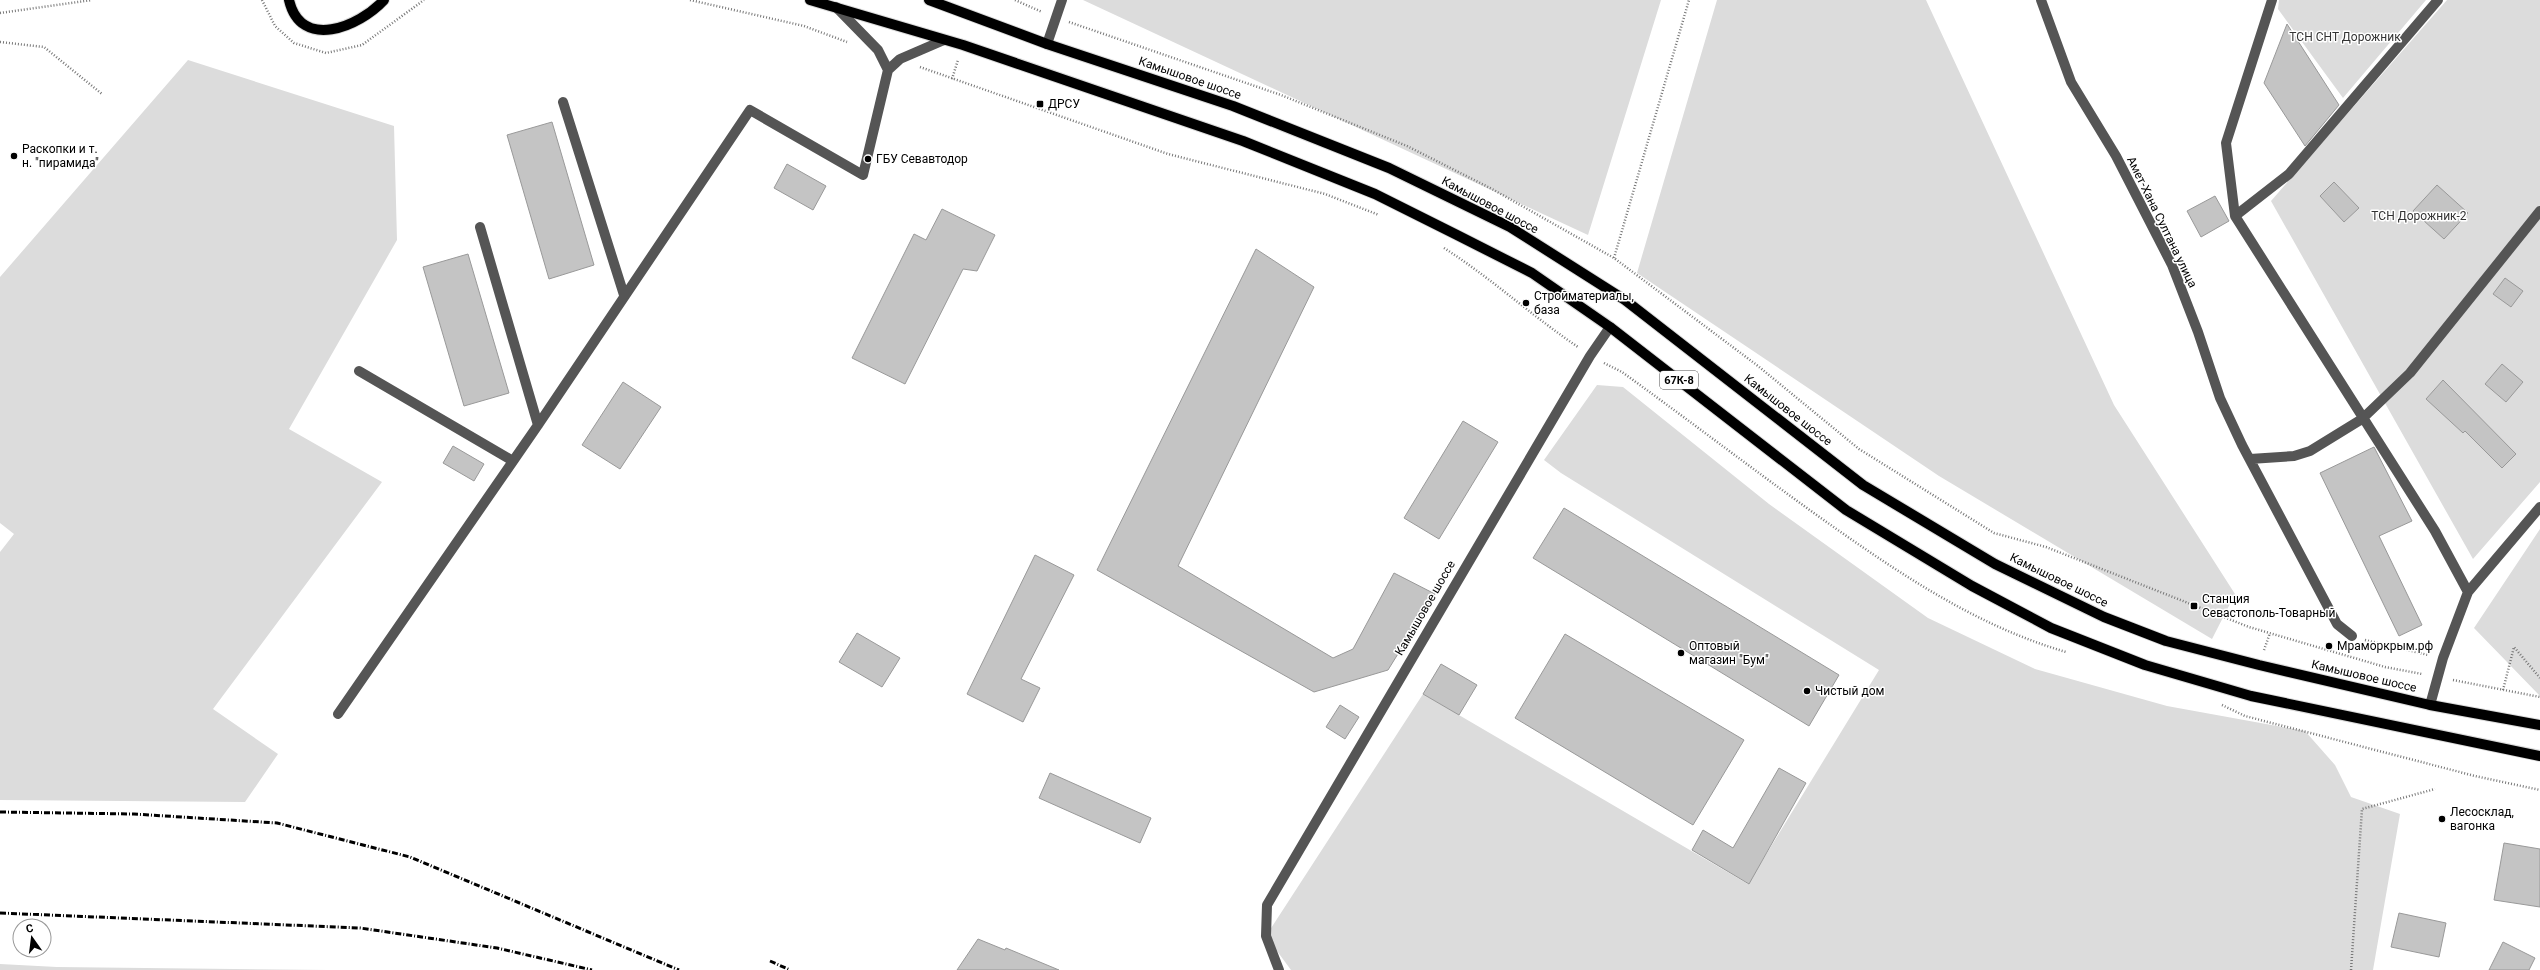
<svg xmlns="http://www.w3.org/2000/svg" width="2540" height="970" viewBox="0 0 2540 970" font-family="Roboto,sans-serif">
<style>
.green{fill:#dcdcdc}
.building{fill:#c4c4c4;stroke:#999}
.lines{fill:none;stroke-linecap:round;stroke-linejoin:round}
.major-casing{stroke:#dbdbdb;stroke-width:12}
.path{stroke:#777;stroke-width:2.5;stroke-dasharray:1 2;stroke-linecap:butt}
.minor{stroke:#555;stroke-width:10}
.major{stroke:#000;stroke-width:10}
.rail{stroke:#000;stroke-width:3;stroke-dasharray:6 2 1 2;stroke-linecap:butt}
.poi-dot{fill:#000;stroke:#fff;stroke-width:1.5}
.labels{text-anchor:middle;stroke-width:3;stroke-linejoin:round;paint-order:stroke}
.shield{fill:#fff;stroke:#4c4c4c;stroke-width:1}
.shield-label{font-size:11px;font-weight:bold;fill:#000}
.park-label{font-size:12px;fill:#333;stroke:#fff}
.street-label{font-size:12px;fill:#000;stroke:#fff}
.poi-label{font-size:12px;fill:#000;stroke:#fff;text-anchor:start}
</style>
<rect width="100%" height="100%" fill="#fff"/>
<!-- green -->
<path class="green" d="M1083 0H1661L1588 235Z
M1717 0H1926L2114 405 2235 594 2212 639 1939 476 1637 273Z
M2279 0H2426L2343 98 2278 9Z
M2447 0H2540V482L2473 559 2271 201Z
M188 60 394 126 397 240 289 429 382 482 213 709 278 754 245 802 0 800V552L14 534 0 523V277Z
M1597 385 1623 387 1769 504 1928 618 2035 669 2167 706 2305 731 2335 765 2351 797 2400 814 2373 970H1291L1266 936 1423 694 1748 884 1879 670 1561 473 1544 460Z
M2540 529V696L2474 628Z
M0 964 57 967 328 970H0Z"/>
<!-- building -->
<path class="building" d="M2287 24 2339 105 2305 146 2264 83Z
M552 122 594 265 549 279 507 135Z
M787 164 826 186 813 210 774 188Z
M2334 182 2359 208 2344 222 2320 196Z
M2437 185 2468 213 2444 239 2413 211Z
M2215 196 2229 221 2201 237 2187 211Z
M942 209 995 235 977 271 963 269 905 384 852 358 914 234 926 240Z
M1256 249 1314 287 1178 566 1333 658 1353 649 1394 573 1435 594 1388 670 1314 692 1097 570Z
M468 254 509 393 464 406 423 267Z
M2505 278 2523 291 2511 307 2493 294Z
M2502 364 2523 382 2506 402 2485 384Z
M2443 380 2516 454 2502 468 2465 431 2463 433 2426 399Z
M623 382 661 407 620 469 582 445Z
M1463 421 1498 442 1439 539 1404 518Z
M453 446 484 464 474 481 443 463Z
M2374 447 2412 521 2379 536 2422 625 2399 636 2320 473Z
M1564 508 1839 675 1809 726 1533 558Z
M1035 555 1074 575 1021 679 1040 688 1023 722 967 694Z
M857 633 900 658 882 687 839 662Z
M1565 634 1744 740 1693 825 1515 718Z
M1441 664 1477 685 1459 715 1423 694Z
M1340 705 1359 717 1345 739 1326 727Z
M1779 768 1806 783 1749 884 1692 850 1703 830 1733 848Z
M1050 773 1151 818 1140 843 1039 798Z
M2504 843 2540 849V907L2494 900Z
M2399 913 2446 923 2439 957 2391 947Z
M978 939 1005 950 1006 948 1059 970H957Z
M2503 942 2535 958 2529 970H2489Z"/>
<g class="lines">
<!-- major casing -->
<g class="major-casing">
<path id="major" d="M289 0C301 51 359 27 384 0
M810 0 963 45 1243 141 1375 194 1457 235 1532 273 1610 327 1846 510 1972 586 2051 628 2145 665 2251 696 2540 756
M929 0 1047 44 1233 106 1389 168 1510 227 1625 300 1863 485 1995 564 2104 617 2166 641 2259 665 2430 705 2540 725"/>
</g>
<!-- path -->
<path class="path" d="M262 0 275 26 294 43 326 53 362 45 424 0
M690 0 804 26 847 42
M1015 0 1042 12
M0 13 92 0
M1069 22 1281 95 1407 146 1492 189 1614 258 1758 366 1859 449 1994 533 2046 547 2249 627 2385 667 2422 674
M0 42 44 47 102 94
M920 67 1168 154 1325 194 1379 215
M952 79 958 60
M1444 248C1491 278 1532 316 1578 347
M1614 258 1689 0
M1604 363 1622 372C1697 426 1769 482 1845 535 1914 583 1984 628 2066 652
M2365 640 2428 655
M2264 650 2270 633
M2453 680 2540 697
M2503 690 2514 647 2540 678
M2222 705 2245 716 2475 776 2540 790
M2351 970 2362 809 2435 789"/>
<!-- minor -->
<path class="minor" d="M2041 0 2071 82 2116 156 2172 265 2198 332 2220 398 2242 445 2337 624 2352 636
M2272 0 2226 143 2235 216 2435 531 2468 592
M836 7 878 50 888 70
M1047 44 1062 0
M563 102 624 295
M2235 216 2289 174 2438 0
M480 227 538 425
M359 371 513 461
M2250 459 2294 456 2310 451 2362 419 2410 373 2540 211
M2430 705 2443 658 2468 592 2540 507
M338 714 538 425 750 110 863 175 888 70 900 59 944 40
M1279 970 1266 936 1267 905 1590 356 1610 327"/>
<!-- major -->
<use href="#major" class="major"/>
<!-- rail -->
<path class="rail" d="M0 812 134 814 277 823 410 857 679 970
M0 913 360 928 497 948 592 970
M770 961 790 970"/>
</g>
<!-- markers -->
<g class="poi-dot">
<rect x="1036" y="100" width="8" height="8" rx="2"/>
<circle cx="14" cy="156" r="4"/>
<circle cx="868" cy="159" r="4"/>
<circle cx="1526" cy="303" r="4"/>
<rect x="2190" y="602" width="8" height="8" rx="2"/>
<circle cx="2329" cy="646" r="4"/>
<circle cx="1681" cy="653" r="4"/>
<circle cx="1807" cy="691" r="4"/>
<circle cx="2442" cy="819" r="4"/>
</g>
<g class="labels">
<!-- shield labels -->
<rect class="shield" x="1660" y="371" width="38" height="18" rx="3"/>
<g class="shield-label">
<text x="1679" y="384">67К-8</text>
</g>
<!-- park labels -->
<g class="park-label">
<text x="2345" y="41">ТСН СНТ Дорожник</text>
<text x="2419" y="220">ТСН Дорожник-2</text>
</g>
<!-- street labels -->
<g class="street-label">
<text transform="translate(1190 78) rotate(19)" y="4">Камышовое шоссе</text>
<text transform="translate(1490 205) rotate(28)" y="4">Камышовое шоссе</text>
<text transform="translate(2162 222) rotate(64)" y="4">Амет-Хана Султана улица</text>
<text transform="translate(1788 410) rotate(38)" y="4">Камышовое шоссе</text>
<text transform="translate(2059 580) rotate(26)" y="4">Камышовое шоссе</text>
<text transform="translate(1425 608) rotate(-60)" y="4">Камышовое шоссе</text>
<text transform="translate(2364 676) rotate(13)" y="4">Камышовое шоссе</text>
</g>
<!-- poi labels -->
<g class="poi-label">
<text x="1048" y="108">ДРСУ</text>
<text x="22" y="153">Раскопки и т.<tspan x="22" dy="14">н. "пирамида"</tspan></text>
<text x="876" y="163">ГБУ Севавтодор</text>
<text x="1534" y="300">Стройматериалы,<tspan x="1534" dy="14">база</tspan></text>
<text x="2202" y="603">Станция<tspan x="2202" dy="14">Севастополь-Товарный</tspan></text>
<text x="1689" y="650">Оптовый<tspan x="1689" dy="14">магазин "Бум"</tspan></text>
<text x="2337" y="650">Мраморкрым.рф</text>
<text x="1815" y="695">Чистый дом</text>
<text x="2450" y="816">Лесосклад,<tspan x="2450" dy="14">вагонка</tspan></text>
</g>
</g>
<!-- north arrow -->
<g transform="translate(32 938) rotate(346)"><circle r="19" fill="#ffffff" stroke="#999999"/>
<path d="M0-3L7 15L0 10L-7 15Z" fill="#000000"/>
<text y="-6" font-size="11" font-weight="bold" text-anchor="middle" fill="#000000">С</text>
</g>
</svg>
